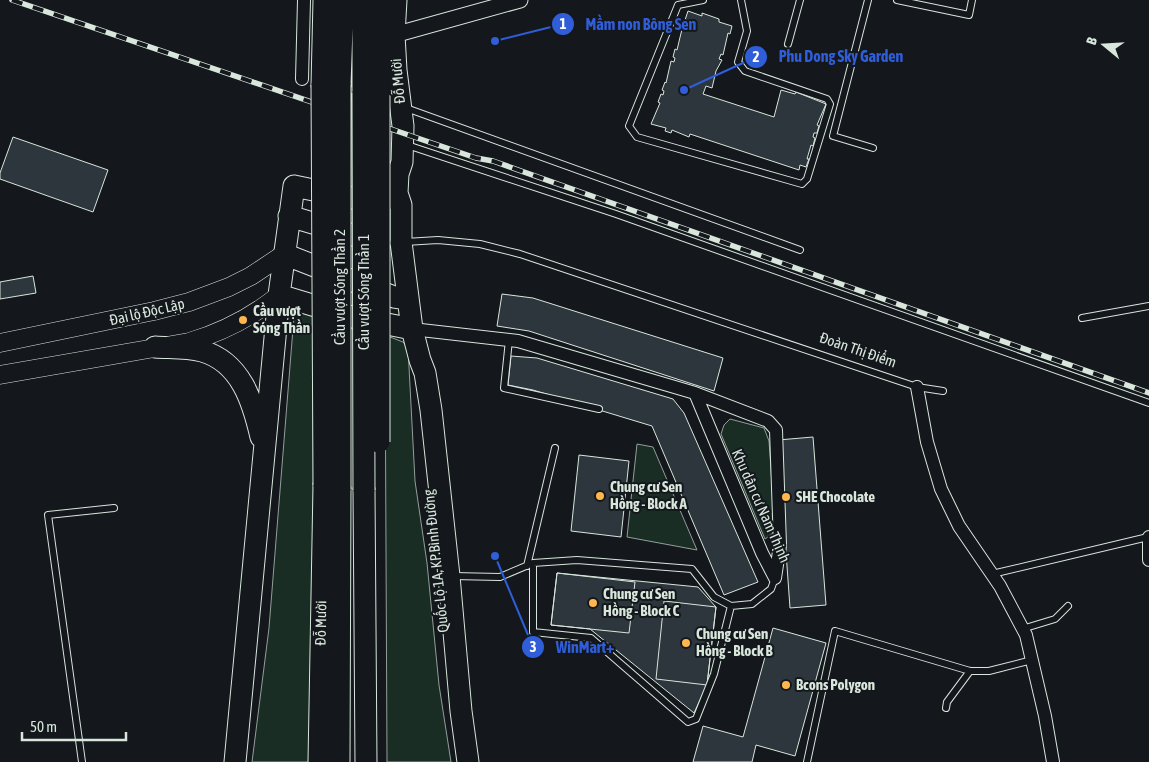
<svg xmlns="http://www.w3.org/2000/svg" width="1149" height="762" viewBox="0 0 1149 762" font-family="'Asap Condensed',sans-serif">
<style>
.green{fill:#1a2d24;stroke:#939e99}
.building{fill:#2c363c;stroke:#d8e6dc}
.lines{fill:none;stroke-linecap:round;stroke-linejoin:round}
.service-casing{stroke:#d8e6dc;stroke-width:8}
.minor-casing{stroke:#d8e6dc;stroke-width:14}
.tertiary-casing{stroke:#d8e6dc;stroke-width:17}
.secondary-casing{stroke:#d8e6dc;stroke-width:19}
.trunk-casing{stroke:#d8e6dc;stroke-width:23}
.service{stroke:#14181c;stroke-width:6}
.minor{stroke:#14181c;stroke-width:12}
.tertiary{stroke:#14181c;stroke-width:15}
.secondary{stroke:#14181c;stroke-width:18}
.trunk{stroke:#14181c;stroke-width:21}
.rail-casing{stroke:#d8e6dc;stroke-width:5.5}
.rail{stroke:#14181c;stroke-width:4;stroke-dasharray:11;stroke-linecap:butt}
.trunk-bridge-casing{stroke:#d8e6dc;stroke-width:23;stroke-linecap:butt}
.trunk-bridge{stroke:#14181c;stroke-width:21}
.poi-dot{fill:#ffb74d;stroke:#14181c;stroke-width:2}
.labels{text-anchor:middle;stroke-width:4;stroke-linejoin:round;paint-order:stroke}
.street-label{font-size:15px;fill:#d8e6dc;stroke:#14181c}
.poi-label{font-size:15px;font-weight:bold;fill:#d8e6dc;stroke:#14181c;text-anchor:start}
.leader{fill:none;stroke:#305dd8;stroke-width:2}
.callout-dot{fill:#305dd8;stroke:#14181c;stroke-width:2}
.mark-label{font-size:15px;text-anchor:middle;font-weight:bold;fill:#fff}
.callout-label{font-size:16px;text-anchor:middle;font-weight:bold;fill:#305dd8;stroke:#14181c;stroke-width:4;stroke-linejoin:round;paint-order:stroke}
</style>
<rect width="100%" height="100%" fill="#14181c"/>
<!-- green -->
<path class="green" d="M299 311 313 313 314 762H252L269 628 294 316Z
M385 335 403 342 408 348 415 481 427 563 439 685 451 762H387Z
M730 419 764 428 769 441 775 526 772 534 765 539 721 434 724 425Z
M637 444 653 447 697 550 627 537Z"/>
<!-- building -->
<path class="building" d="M688 11 702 16V13L719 19V22L732 26 730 34 728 33 723 55 721 54 719 59 722 60 716 71 712 88 706 86 703 94 774 117 781 90 795 94 796 92 826 104 817 125 819 126 817 133H814L813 137 815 138 813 146 811 145 807 159H809L806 167 800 165 799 170 690 134 689 137 672 130 671 133 665 131 666 128 651 124 660 103 658 102 661 94 663 95 664 91 662 90 665 82 666 83 671 61 674 62 675 58 673 57 675 49 677 50 682 29H683L687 20H685Z
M13 137 108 170 93 212 0 179V173Z
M33 276 36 293 0 299V282Z
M502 294 533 298 723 358 714 391 529 331 497 326Z
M511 356 537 358 673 399 684 413 758 582 724 595 652 426 533 390 508 385Z
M813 437 826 605 790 608 778 440Z
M579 455 629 461 621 537 571 531Z
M557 573 635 582 629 633 551 625Z
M557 573 698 587 716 607 707 685 694 713 590 629 551 625Z
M664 601 716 607 707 685 656 679Z
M773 628 826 643 795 756 756 745 752 762H693L703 726 743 737Z"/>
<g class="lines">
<!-- service casing -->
<g class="service-casing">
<path id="service" d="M703 0 678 5 629 126 637 137 802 184 807 179 830 104 827 99 745 71 738 62 747 31 741 0
M868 0 833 136 873 148
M897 0 969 15 972 0
M788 44 800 0
M406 108 800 250
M407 145 616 214 1149 403
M405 242 438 240 480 244 520 254 917 387 943 391
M1082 318 1149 306
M509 340 504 388 599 409
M533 563V632L591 638 688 722 696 719 714 674 731 606
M527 566 555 448
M992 574 1148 537
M453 576 500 577 533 563 577 560 692 569 714 597 731 606 752 604 771 589 775 578
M1022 629 1055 619 1068 606
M946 708 947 702 970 671
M82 762 48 515 114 508
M807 762 835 631 970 671H989L1032 660"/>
</g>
<!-- minor casing -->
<g class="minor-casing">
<path id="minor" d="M302 79 304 0
M412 329 518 341 695 393 768 421 776 430 780 545 775 578
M917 387 927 442 941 489 959 526 1000 586 1026 635 1045 716 1053 762
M695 393 762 553 775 578
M1149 537V560"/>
</g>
<!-- tertiary casing -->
<g class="tertiary-casing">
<path id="tertiary" d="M394 35 520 0"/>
</g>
<!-- secondary casing -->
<g class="secondary-casing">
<path id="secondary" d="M0 343 154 311 189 302 229 287 251 276 284 254
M0 375 189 342C223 332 252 317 279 295"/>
</g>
<!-- trunk casing -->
<g class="trunk-casing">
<path id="trunk" d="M396 0 394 35 396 70 403 126 402 162 398 174 397 193 401 205V242L412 329 420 360 425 373 431 410 449 576 461 711 468 762
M322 85 324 0
M340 85 343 0
M363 93V0
M379 95 380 0
M289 216 380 243
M284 254 394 297 408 299
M279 295 352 317 412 329
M155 347C170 348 187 347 202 351 241 362 253 402 261 437
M364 490 366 762
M235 762 279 295 294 186 381 204
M319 762 324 485
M339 762 340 489"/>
</g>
<!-- service -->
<use href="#service" class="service"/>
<!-- minor -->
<use href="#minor" class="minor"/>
<!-- tertiary -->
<use href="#tertiary" class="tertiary"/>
<!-- secondary -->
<use href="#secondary" class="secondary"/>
<!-- trunk -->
<use href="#trunk" class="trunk"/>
<!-- rail casing -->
<g class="rail-casing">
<path id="rail" d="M12 0 476 158 493 161 1149 393"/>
</g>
<!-- rail -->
<use href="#rail" class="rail"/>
<!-- trunk-bridge casing -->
<g class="trunk-bridge-casing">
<path id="trunk-bridge" d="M322 85 324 485
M340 85V489
M363 93 364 490
M379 442V95"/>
</g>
<!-- trunk-bridge -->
<use href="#trunk-bridge" class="trunk-bridge"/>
</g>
<!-- markers -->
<g class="poi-dot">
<circle cx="243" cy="320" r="5"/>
<circle cx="600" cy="496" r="5"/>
<circle cx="786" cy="497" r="5"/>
<circle cx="593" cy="603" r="5"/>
<circle cx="686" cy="643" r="5"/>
<circle cx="786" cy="685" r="5"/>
</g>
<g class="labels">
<!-- street labels -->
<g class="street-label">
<text transform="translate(398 81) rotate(-95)" y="5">Đỗ Mười</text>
<text transform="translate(340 287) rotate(-90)" y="5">Cầu vượt Sóng Thần 2</text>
<text transform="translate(364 292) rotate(-90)" y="5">Cầu vượt Sóng Thần 1</text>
<text transform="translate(147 312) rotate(-13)" y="5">Đại lộ Độc Lập</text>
<text transform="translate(858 350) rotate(19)" y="5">Đoàn Thị Điểm</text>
<text transform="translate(761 506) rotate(66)" y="5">Khu dân cư Nam Thịnh</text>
<text transform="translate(436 561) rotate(-96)" y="5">Quốc Lộ 1A, KP.Bình Đường</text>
<text transform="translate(321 623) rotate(-89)" y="5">Đỗ Mười</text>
</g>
<!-- poi labels -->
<g class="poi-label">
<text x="253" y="316">Cầu vượt<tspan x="253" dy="17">Sóng Thần</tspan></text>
<text x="610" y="492">Chung cư Sen<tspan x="610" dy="17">Hồng - Block A</tspan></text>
<text x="796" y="502">SHE Chocolate</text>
<text x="603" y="599">Chung cư Sen<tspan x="603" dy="17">Hồng - Block C</tspan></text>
<text x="696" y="639">Chung cư Sen<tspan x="696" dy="17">Hồng - Block B</tspan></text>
<text x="796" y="690">Bcons Polygon</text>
</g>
</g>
<!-- callouts -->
<path class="leader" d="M495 41L563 24M684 90L756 57M495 556L533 647"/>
<g class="callout-dot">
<circle cx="495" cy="41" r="5"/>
<circle cx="684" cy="90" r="5"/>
<circle cx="495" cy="556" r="5"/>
<circle cx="563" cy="24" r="12"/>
<circle cx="756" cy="57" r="12"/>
<circle cx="533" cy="647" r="12"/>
</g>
<g class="mark-label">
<text x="563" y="29">1</text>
<text x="756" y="62">2</text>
<text x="533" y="652">3</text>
</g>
<g class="callout-label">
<text x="641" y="30">Mầm non Bông Sen</text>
<text x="841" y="62">Phu Dong Sky Garden</text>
<text x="585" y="653">WinMart+</text>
</g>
<!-- north arrow -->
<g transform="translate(1104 45) rotate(288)" stroke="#14181c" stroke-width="4" paint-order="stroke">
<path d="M0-4L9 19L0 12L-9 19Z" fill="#d8e6dc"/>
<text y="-8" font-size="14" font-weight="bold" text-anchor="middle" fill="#d8e6dc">B</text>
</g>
<!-- scale -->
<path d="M22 732v8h104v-8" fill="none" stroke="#d8e6dc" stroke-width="2.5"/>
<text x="30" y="732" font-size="15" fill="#d8e6dc" stroke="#14181c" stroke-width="4" paint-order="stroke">50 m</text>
</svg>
